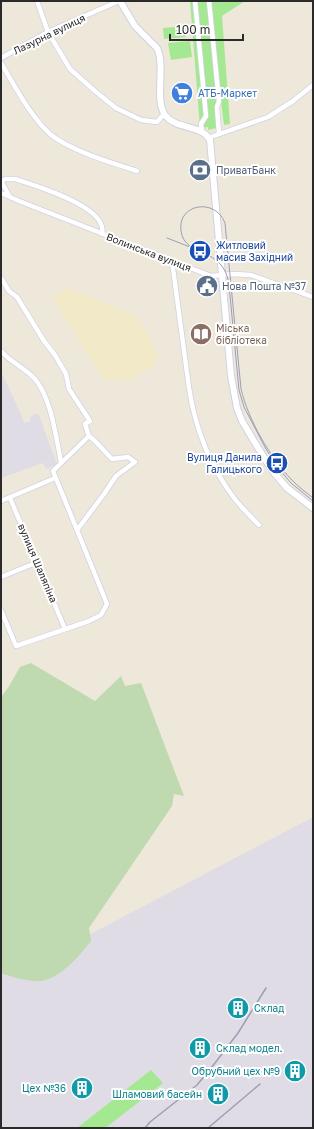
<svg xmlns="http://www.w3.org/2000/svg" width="314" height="1129" viewBox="0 0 314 1129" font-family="'Golos Text',sans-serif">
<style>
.industrial{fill:#e0dce5}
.education{fill:#f1e9c8}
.green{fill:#a4e992}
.cemetery{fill:#bfd9b0}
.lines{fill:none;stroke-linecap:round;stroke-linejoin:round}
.street-casing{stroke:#d0d1e4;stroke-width:6}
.secondary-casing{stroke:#d0d1e4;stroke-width:8}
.street{stroke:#fff;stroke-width:4.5}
.secondary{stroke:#fff;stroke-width:6}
.tram{stroke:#9d9db6;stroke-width:1}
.rail{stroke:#9d9db6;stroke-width:1.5}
.labels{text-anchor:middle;stroke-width:4;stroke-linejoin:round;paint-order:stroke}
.street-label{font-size:10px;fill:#2a2a2a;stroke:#fff}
.shop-label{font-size:10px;fill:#366cbe;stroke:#fff;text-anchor:start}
.service-label{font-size:10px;fill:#4e5e75;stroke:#fff;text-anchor:start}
.transit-label{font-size:10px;fill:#164399;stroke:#fff;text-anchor:start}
.education-label{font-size:10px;fill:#785e54;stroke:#fff;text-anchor:start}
.culture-label{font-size:10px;fill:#0d838f;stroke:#fff;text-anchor:end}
</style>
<rect width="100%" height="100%" fill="#eee8db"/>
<!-- industrial -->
<path class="industrial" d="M1 371 25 423 31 421 30 417 38 413 57 464 46 469 43 463 1 478Z
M313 817V1128H1V935L81 939Z"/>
<!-- education -->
<path class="education" d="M68 288 138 316 157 353 158 358 155 365 130 380 125 381 103 379 52 297Z"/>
<!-- green -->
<path class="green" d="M190 1H245L222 16 230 124 224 125 221 102 219 101 216 128 208 130V127L200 128Z
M186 26V37L164 39 163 28Z
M190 41 192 57 171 60 168 43Z
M151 1070 163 1083 108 1126 102 1128H77Z"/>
<!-- cemetery -->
<path class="cemetery" d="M31 663 95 701 121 676 125 686 141 683 184 796 174 794 172 806 89 928 91 941C79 956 61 978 41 981 29 982 12 977 1 973V697L8 688 20 667Z"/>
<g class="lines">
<!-- street casing -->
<g class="street-casing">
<path id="street" d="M37 1 48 32 70 69 96 92 116 108 141 120 157 122 164 114
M195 1 206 116 201 124 202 132
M209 1 219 101 217 107 219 134
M1 58 48 32 119 1
M1 63C15 86 30 116 50 134 69 150 112 163 137 171
M208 138 268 117 293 101 313 85
M1 181 10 197 19 201 211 276 233 274 251 275 313 297
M2 182 5 179H15C34 185 100 205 102 228 103 230 102 232 102 234
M1 193 10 197
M172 261 189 388C195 427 210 466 234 498 241 507 250 516 259 525
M1 278 9 291 17 297 44 341 55 355 66 374 69 389 90 421 85 424 89 436
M1 351C10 362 25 368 34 378 51 396 56 437 61 462
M10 498 65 629
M1 501 55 478
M1 577 38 562
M1 610 16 646 89 621 101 615 107 604 53 471 89 436 94 440 112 459 128 457 135 462 116 476 104 494 77 530"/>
</g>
<!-- secondary casing -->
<g class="secondary-casing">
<path id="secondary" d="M120 1 135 26 157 48C166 67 154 99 165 115 176 130 201 124 210 140L231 376 237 408 242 421 263 456 275 474 287 488 313 508"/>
</g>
<!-- street -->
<use href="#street" class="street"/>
<!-- secondary -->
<use href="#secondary" class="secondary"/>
<!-- tram -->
<path class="tram" d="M167 238 190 247
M313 498C306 492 298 487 292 480 270 458 248 419 241 389L225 223C215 197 177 204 181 231 185 259 224 245 229 285L239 390 244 407 266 449 280 470 291 483 313 501"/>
<!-- rail -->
<path class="rail" d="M145 1128 150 1122 197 1085 215 1063 238 1033 266 988
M208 1128 260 1084"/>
</g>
<!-- icons -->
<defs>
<g id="supermarket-disc" transform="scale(1.15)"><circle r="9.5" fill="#3f7fe0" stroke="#fff"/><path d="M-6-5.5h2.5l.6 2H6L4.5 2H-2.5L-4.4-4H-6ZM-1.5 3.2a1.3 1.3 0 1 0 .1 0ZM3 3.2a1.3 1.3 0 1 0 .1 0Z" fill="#fff"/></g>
<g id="bank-disc" transform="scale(1.15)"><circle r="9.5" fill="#5c6f8a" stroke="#fff"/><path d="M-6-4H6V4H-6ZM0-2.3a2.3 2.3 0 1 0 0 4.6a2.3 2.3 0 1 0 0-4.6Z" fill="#fff"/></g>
<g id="bus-disc" transform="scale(1.15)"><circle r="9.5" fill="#1a4fb4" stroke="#fff"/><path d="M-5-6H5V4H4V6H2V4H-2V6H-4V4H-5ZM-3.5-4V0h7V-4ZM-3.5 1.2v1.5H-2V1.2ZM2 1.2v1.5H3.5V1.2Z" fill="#fff"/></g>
<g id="civic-disc" transform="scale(1.15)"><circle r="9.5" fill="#5c6f8a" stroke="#fff"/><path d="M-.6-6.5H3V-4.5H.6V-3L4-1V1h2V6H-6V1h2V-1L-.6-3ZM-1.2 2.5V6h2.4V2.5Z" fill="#fff"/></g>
<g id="library-disc" transform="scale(1.15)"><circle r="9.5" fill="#8d6e63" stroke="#fff"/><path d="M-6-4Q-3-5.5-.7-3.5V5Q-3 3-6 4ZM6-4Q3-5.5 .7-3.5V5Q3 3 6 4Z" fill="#fff"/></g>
<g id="building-disc" transform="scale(1.15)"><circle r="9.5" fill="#0f9aa8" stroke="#fff"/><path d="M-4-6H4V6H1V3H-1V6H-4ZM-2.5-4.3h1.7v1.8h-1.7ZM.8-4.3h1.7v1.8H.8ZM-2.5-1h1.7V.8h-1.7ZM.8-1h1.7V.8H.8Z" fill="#fff"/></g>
</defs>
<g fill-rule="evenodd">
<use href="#supermarket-disc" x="182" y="93"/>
<use href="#bank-disc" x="200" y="170"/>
<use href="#bus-disc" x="200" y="251"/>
<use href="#civic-disc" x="207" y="286"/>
<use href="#library-disc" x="201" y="334"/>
<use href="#bus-disc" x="277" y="463"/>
<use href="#building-disc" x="238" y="1008"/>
<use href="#building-disc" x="200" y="1048"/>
<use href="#building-disc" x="295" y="1071"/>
<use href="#building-disc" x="82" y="1088"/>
<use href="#building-disc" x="218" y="1094"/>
</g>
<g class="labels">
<!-- street labels -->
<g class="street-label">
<text transform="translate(49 34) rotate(-26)" y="4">Лазурна вулиця</text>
<text transform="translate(149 252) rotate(21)" y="4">Волинська вулиця</text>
<text transform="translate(38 563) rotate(67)" y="4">вулиця Шаляпіна</text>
</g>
<!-- shop labels -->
<g class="shop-label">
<text x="198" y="97">АТБ-Маркет</text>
</g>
<!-- service labels -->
<g class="service-label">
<text x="216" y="174">ПриватБанк</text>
<text x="222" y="290">Нова Пошта №37</text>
</g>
<!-- transit labels -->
<g class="transit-label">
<text x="216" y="249">Житловий<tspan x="216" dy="12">масив Західний</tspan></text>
<text x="262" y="461" text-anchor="end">Вулиця Данила<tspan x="262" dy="12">Галицького</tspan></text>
</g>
<!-- education labels -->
<g class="education-label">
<text x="216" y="332">Міська<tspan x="216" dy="12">бібліотека</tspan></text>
</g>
<!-- culture labels -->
<g class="culture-label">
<text x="254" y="1012" text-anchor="start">Склад</text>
<text x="216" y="1052" text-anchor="start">Склад модел.</text>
<text x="280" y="1075">Обрубний цех №9</text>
<text x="66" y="1092">Цех №36</text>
<text x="202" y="1098">Шламовий басейн</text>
</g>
</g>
<!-- border -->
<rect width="314" height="1129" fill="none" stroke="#2a2a2a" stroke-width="4"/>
<!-- scale -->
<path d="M170 34v6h73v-6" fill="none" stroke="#2a2a2a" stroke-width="2"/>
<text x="176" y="34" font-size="12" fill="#2a2a2a" stroke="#ffffff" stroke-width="3" paint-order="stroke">100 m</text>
</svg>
